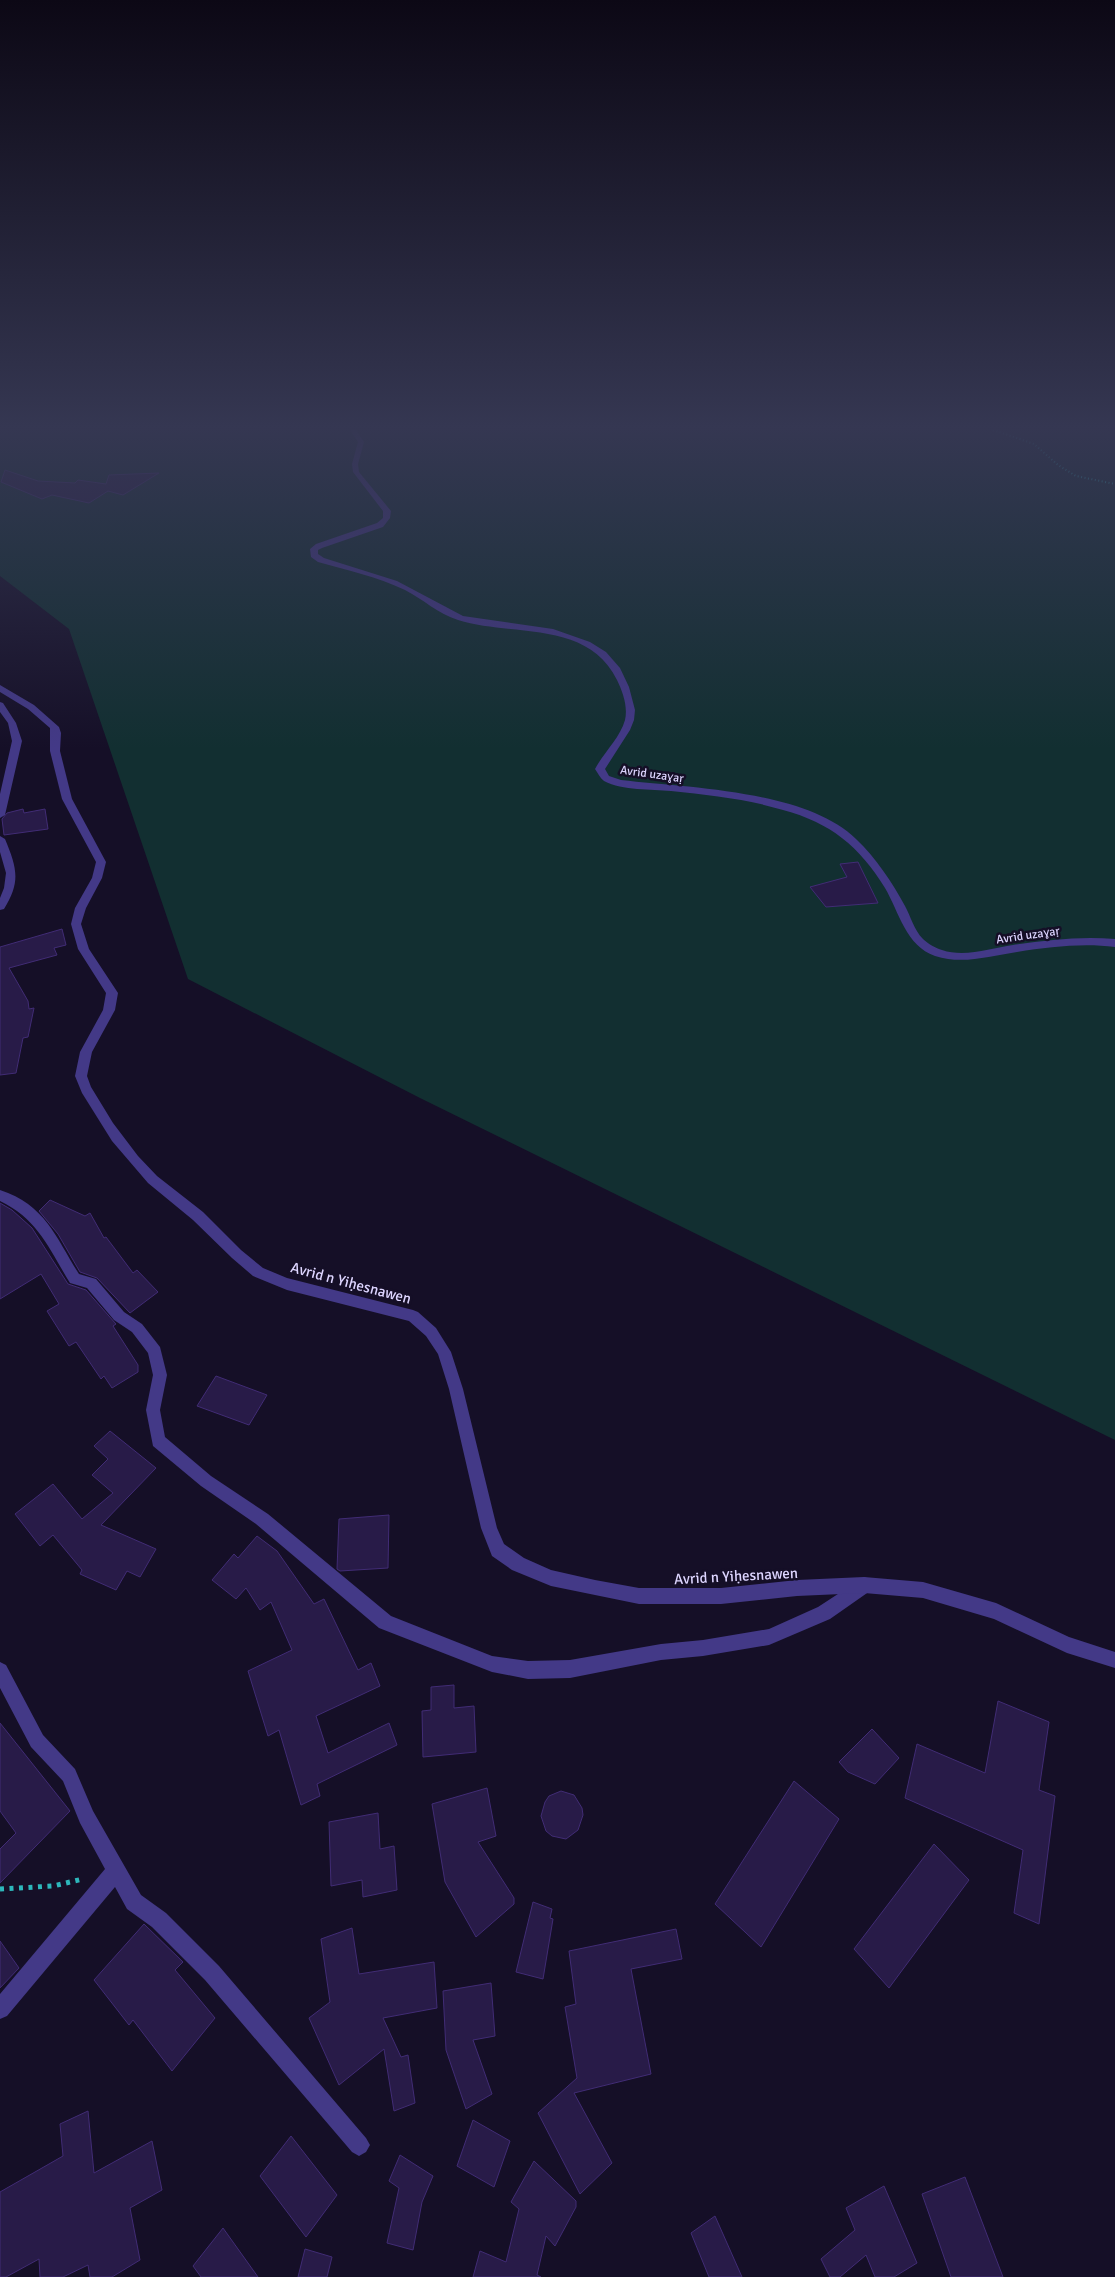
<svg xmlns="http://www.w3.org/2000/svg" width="1115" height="2277" viewBox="0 0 1115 2277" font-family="Signika,sans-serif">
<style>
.green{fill:#122f31}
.building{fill:#281b48;stroke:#412c75}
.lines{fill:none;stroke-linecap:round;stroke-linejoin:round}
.path-far1{stroke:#2db7bb;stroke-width:2;stroke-dasharray:1 2.5;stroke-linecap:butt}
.path{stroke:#2db7bb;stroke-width:5;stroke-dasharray:4 5.5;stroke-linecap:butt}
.minor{fill:#433987;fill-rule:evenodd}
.tertiary{fill:#433987;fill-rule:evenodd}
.labels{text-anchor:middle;stroke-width:5;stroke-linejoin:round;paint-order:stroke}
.far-street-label{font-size:12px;fill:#ddd5ff;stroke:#150f27}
.street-label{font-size:15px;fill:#ddd5ff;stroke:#150f27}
</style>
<rect width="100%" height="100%" fill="#150f27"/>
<!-- green -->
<path class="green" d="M0 430H1115V1440L420 1098 188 979 69 629 0 576Z"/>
<!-- building -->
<path class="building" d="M5 470 38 481 75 483 78 480 106 484 109 475 159 473 123 495 108 491 89 503 52 495 42 499 1 482Z
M23 809 24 813 45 809 48 829 4 835 2 819 7 813Z
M858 862 878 903 826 907 810 887 847 877 840 864Z
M62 929 66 945 54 948 57 955 9 968 28 1001 29 1009 34 1008 28 1037 23 1038 16 1073 0 1075V947Z
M50 1200 85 1216 90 1213 104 1238 106 1237 133 1273 137 1270 158 1292 130 1313 97 1278 80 1272 58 1234 39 1211Z
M0 1203 12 1210 32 1228 68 1284 86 1290 116 1324 113 1326 138 1365V1372L112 1388 104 1376 101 1379 76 1342 69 1346 47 1311 59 1304 41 1274 0 1299Z
M216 1376 267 1395 249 1425 197 1406Z
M110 1431 156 1468 101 1525 156 1549 140 1577 127 1571 116 1590 80 1574 82 1570 53 1535 40 1546 15 1514 53 1484 82 1519 113 1493 92 1475 108 1459 94 1446Z
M389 1515 388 1568 340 1571 337 1569 339 1519Z
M257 1536 277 1551 314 1604 324 1599 358 1670 371 1663 380 1686 316 1716 328 1753 389 1723 397 1745 317 1784 320 1796 301 1805 279 1730 268 1736 248 1671 292 1650 271 1602 260 1610 246 1588 236 1599 212 1580 234 1554 238 1558Z
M454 1685V1708L474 1706 476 1752 423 1757 422 1711 431 1710V1687Z
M998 1701 1049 1722 1039 1790 1055 1796 1039 1924 1014 1913 1023 1850 905 1798 917 1744 985 1773Z
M0 1723 70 1811 0 1883V1849L16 1833 0 1811Z
M872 1729 899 1758 875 1784 848 1772 839 1762Z
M794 1781 839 1819 761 1947 715 1904Z
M487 1788 496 1836 478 1842 514 1898V1904L476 1937 445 1882 432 1804Z
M561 1791 574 1795 582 1808 583 1815 578 1830 566 1839 552 1836 546 1831 541 1816 545 1802 549 1796Z
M378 1813 380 1849 394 1846 397 1890 363 1897 362 1880 331 1886 329 1822Z
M934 1844 969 1880 889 1988 854 1949Z
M533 1902 552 1909 550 1918 553 1919 543 1979 516 1972Z
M144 1924 183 1962 175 1970 215 2018 172 2071 133 2020 129 2025 94 1980Z
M352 1928 359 1974 434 1962 437 2008 383 2018 401 2057 408 2055 415 2103 394 2111 384 2049 339 2085 309 2018 330 2002 321 1939Z
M676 1929 682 1959 631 1969 651 2074 574 2093 612 2163 580 2194 538 2113 577 2078 565 2007 576 2004 569 1951Z
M0 1941 19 1968 0 1988Z
M491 1983 495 2036 473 2040 492 2094 466 2109 446 2050 443 1991Z
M88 2111 94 2173 152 2141 162 2190 130 2208 140 2260 112 2277H90L88 2265 63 2277H40L39 2259 6 2277H0V2192L63 2156 60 2124Z
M473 2120 510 2141 494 2187 457 2166Z
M291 2136 337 2195 306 2237 260 2176Z
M400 2155 433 2176 422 2202 413 2250 387 2243 399 2188 389 2181Z
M534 2161 576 2201V2207L555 2246 546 2236 537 2275 541 2277H473L480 2251 506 2262 519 2209 511 2202Z
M965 2177 1003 2277H951L922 2194Z
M884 2186 917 2263 894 2277H875L866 2255 840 2277H830L821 2259 855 2230 846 2208Z
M715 2216 742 2277H709L691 2233Z
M223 2228 258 2277H201L193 2266Z
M305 2249 332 2257 327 2277H298Z"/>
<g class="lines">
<!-- path-far1 -->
<path class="path-far1" d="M993 430 1034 444 1058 465 1076 476 1115 484"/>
<!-- path -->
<path class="path" d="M0 1889 53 1886 83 1879"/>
<!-- minor -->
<path class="minor" d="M350 430H356L364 442 358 464 359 472 391 511 390 518 383 527 322 548 318 550V554L324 558 397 581 463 616 553 629 590 642 606 652 620 668 629 687 635 710 634 720 630 730 605 769 609 776 621 780C689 788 806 790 856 839 876 858 892 882 905 906 911 917 914 930 923 939 928 944 936 948 942 950 965 958 991 948 1013 945 1047 940 1081 936 1115 939V947C1082 943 1050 947 1017 952 989 956 963 965 935 956 906 946 899 912 885 888 859 846 831 823 783 810 747 799 709 795 671 791 651 789 623 791 604 781 600 778 598 773 595 769 604 752 620 738 625 720 628 707 623 692 617 680 587 619 511 637 458 620 438 614 423 599 405 590 378 577 347 570 318 562L311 557 310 549 316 544 377 523 383 518V511L353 472 352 464 358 442Z
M0 702 3 703 16 723 22 741 5 815 0 818V794L12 741 8 723 0 712Z
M0 836 5 839C17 868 21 882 4 909L0 910V898L4 888 6 873 0 852Z
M0 1190C46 1205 56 1238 79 1274L96 1279 124 1312 142 1324 160 1347 167 1375 160 1410 165 1437 211 1476 268 1514 391 1616 492 1656 528 1661 570 1660 661 1644 703 1640 769 1629 818 1607 864 1577 870 1579 872 1585 870 1591 830 1619 769 1645 703 1656 661 1660 570 1678 528 1679 492 1672 379 1628 256 1524 201 1486 153 1446 146 1410 153 1375 148 1353 132 1332 114 1320 87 1288 70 1283C49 1249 39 1220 0 1201Z
M0 1662 6 1665 43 1735 75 1769 93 1811 141 1895 166 1913 219 1966 366 2138 370 2145 366 2152 359 2156 352 2152 205 1980 152 1927 127 1909 115 1887 7 2016 0 2019V1994L105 1869 80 1823 63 1781 31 1747 0 1688Z"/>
<!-- tertiary -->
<path class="tertiary" d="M0 685 34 705 59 727 61 733 60 751 72 799 106 862 102 878 86 908 81 924 89 949 118 993 115 1010 92 1052 87 1076 91 1087 113 1123 138 1156 157 1176 203 1212 241 1250 263 1268 287 1278 413 1310 418 1312 436 1328 451 1352 463 1389 497 1528 504 1544 524 1558 551 1570 595 1580 639 1588H721L797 1580 864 1577 923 1582 996 1603 1069 1637 1115 1652V1668L1067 1653 994 1619 923 1598 864 1593 797 1596 721 1604H639L551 1586 512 1570 492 1556 481 1528 449 1389 438 1354 426 1336 409 1321 287 1290 253 1276 232 1258 193 1220 148 1183 112 1141 82 1093 75 1076 80 1052 103 1010 106 993 78 949 71 924 75 908 92 878 96 862 62 799 50 751V728L28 709 0 692Z"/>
</g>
<!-- sky -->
<linearGradient id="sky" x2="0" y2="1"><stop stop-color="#0c0815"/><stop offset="0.57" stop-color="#353752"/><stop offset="1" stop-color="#353752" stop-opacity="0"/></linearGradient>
<rect width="1115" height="749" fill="url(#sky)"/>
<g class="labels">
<!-- far-street labels -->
<g class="far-street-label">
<text transform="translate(652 774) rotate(8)" y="4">Avrid uzaɣaṛ</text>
<text transform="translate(1028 935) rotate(-8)" y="4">Avrid uzaɣaṛ</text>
</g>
<!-- street labels -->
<g class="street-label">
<text transform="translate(351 1283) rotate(15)" y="5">Avrid n Yiḥesnawen</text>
<text transform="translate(736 1576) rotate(-3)" y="5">Avrid n Yiḥesnawen</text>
</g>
</g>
</svg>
